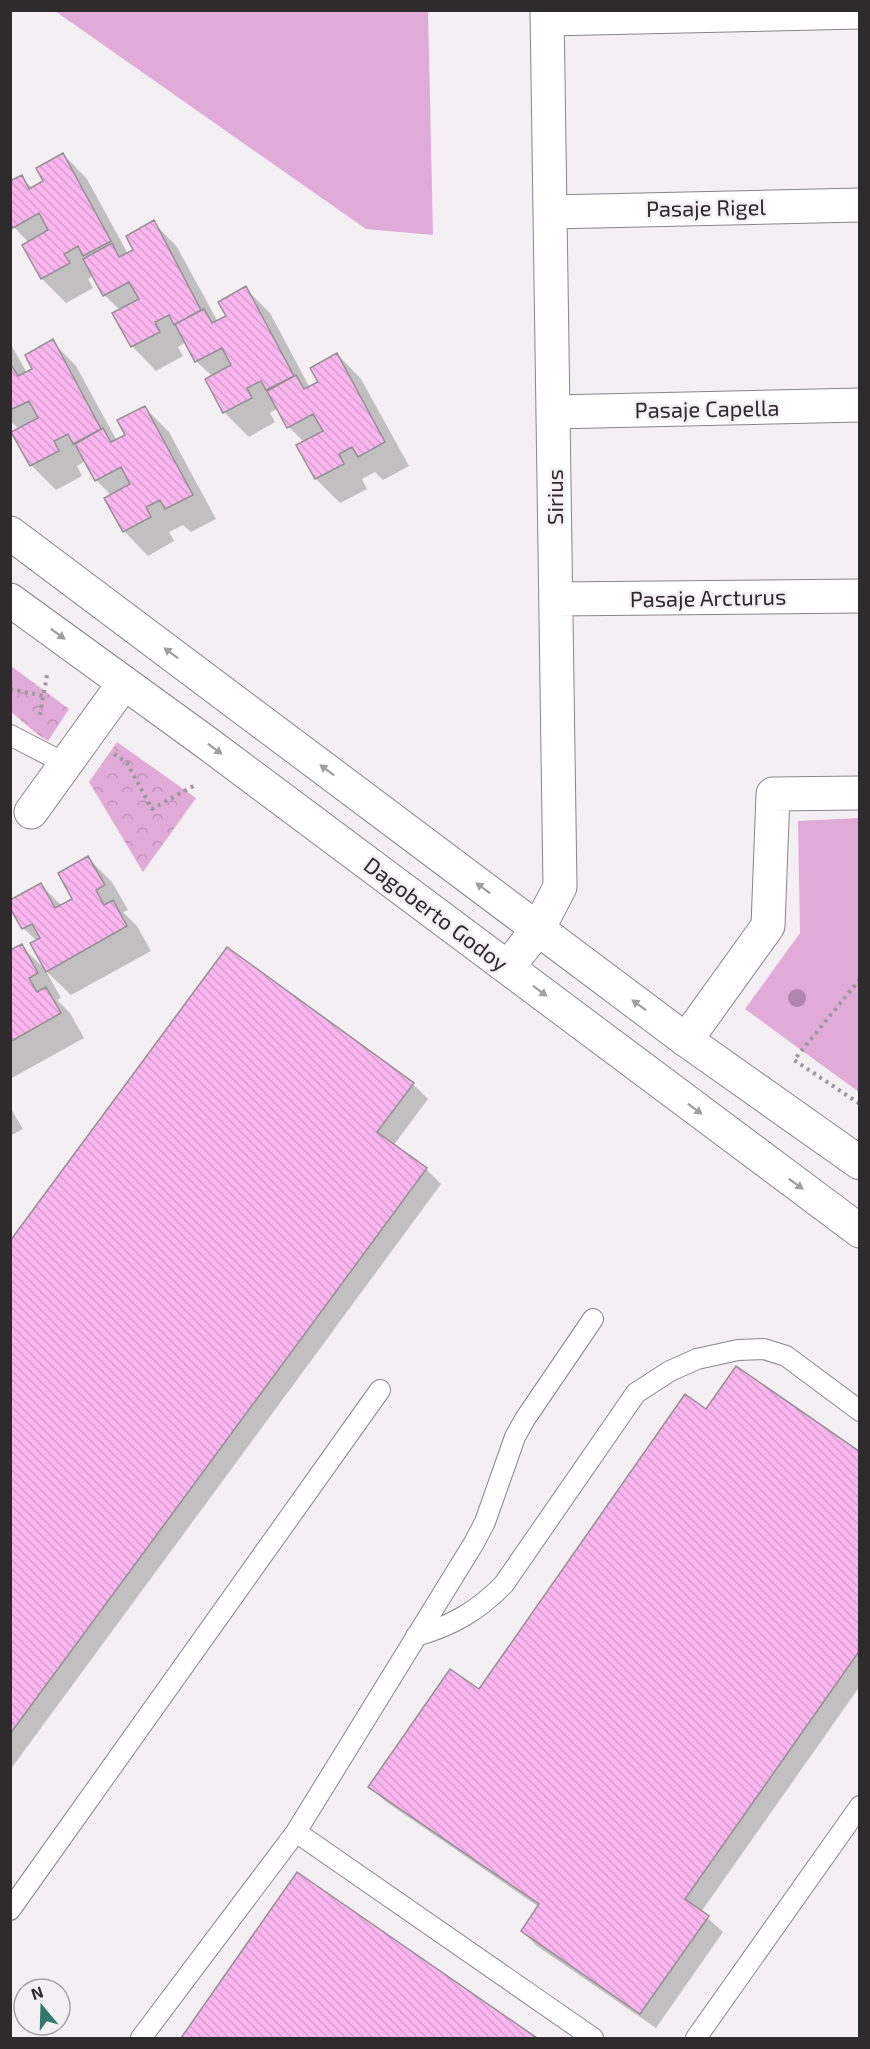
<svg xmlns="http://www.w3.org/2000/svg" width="870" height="2049" viewBox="0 0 870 2049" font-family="'Exo 2',sans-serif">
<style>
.green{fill:#e1abd8}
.park{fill:url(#park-crowns)}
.shadow{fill:#0003}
.building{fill:url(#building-back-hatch);stroke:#938f92;stroke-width:1.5}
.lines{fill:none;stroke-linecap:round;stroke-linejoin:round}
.service-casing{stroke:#898589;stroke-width:22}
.minor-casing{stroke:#898589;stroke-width:35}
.secondary-casing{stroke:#898589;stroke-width:35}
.path{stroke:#9b989a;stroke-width:4;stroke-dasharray:3 4.5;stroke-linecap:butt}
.service{stroke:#fff;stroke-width:20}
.minor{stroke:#fff;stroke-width:33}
.secondary{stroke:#fff;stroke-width:33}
.tree{fill:#b085ab}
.oneway{fill:#a0a0a0}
.labels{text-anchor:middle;stroke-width:5;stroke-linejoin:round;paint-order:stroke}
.street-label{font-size:22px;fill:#2d2b2c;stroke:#f3eff2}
</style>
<defs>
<pattern id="park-crowns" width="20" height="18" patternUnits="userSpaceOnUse" patternTransform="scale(1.5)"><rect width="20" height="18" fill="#e1abd8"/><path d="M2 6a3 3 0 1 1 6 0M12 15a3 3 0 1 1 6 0" fill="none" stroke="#c193ba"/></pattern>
<pattern id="building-back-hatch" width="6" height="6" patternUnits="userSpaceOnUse" patternTransform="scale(1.5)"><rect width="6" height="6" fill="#fab6ef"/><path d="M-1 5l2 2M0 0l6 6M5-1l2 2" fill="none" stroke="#d79dcd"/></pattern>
</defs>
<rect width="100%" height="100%" fill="#f3eff2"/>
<!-- green -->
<path class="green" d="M55 11H428L433 235 366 229Z
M859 818H860L859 1092 745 1009 800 933 798 821Z"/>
<!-- park -->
<path class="park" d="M11 666 69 709 48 741C34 733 24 722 11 712Z
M117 742 196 798 143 872 89 782Z"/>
<!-- shadow -->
<path class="shadow" d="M63 154 87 179 128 254 135 251 153 222 177 247 218 322 228 316 245 288 270 313 310 388 320 383 337 354 361 379 409 466 383 480 375 472 362 479 367 489 340 503 316 479 298 445 304 442 289 427 278 408 270 413 275 422 249 437 224 412 207 379 212 376 196 361 186 342 178 347 183 356 156 371 132 346 114 313 120 310 104 295 94 275 88 279 93 288 66 303 42 279 24 245 29 243 14 227 21 177 33 189 45 182Z
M52 341 76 366 117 441 127 436 144 407 169 432 216 519 191 532 183 525 169 532 174 541 148 556 124 531 111 495 96 480 85 461 77 466 82 476 56 490 31 465 13 432 19 429 10 421V343L27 373 34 370Z
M88 858 112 882 128 910 123 912 137 926 151 951 71 995 46 971 61 998 57 1000 70 1013 84 1038 10 1079V952L21 946 46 970 37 941 23 928 41 885 62 906 74 899Z
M413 1084 428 1099 393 1146 426 1169 441 1184 10 1770V1244Z
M10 1107 23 1129 10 1136Z
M707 1411 860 1453V1686L701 1912 723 1932 656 2028 537 1946 522 1931 539 1907 385 1801 370 1786 479 1691Z
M298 1874 535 2038H183Z"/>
<!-- building -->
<path class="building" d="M63 153 111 241 83 256 78 246 64 254 70 263 41 279 22 245 48 230 39 213 13 228 10 224V181L22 175 29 189 43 181 36 168Z
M154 220 201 310 174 325 169 315 155 322 160 332 131 347 112 313 139 299 129 282 103 296 83 259 112 243 119 257 133 250 126 236Z
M246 286 294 376 266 390 261 381 247 388 252 398 223 413 205 379 231 365 222 348 195 362 175 324 204 309 212 323 226 316 218 302Z
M53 339 101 429 73 444 68 434 54 441 59 451 30 466 11 432 38 418 29 401 10 410V363L18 376 32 369 25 355Z
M337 353 385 442 358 457 352 447 339 454 344 464 315 479 296 445 323 431 313 414 287 428 267 391 296 375 304 389 318 382 310 368Z
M145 406 193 495 165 509 160 500 146 507 151 517 123 532 104 498 130 484 121 467 95 481 75 444 103 428 111 442 125 435 117 420Z
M88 856 105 885 96 890 104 905 113 900 127 926 46 972 30 943 40 938 32 924 22 929 10 908V900L41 883 55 908 72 899 58 873Z
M22 944 38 973 29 978 37 992 46 987 61 1013 10 1042V950Z
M227 947 414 1083 377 1132 427 1168 10 1734V1241Z
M736 1366 860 1452V1650L685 1899 709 1916 640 2014 521 1931 539 1904 368 1787 450 1669 479 1689 685 1394 706 1409Z
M297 1872 537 2038H181Z"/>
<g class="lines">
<!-- service casing -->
<g class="service-casing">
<path id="service" d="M10 735 66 764
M416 1636C452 1626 479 1610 504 1584L636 1393 670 1371 697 1359 738 1350 764 1349 786 1356 860 1411
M296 1832 474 1543 485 1522 515 1437 525 1419 593 1319
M10 1910 380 1390
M141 2038 296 1832 593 2038
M696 2038 860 1806"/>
</g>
<!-- minor casing -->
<g class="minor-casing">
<path id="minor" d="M547 19 860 12
M552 212 860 205
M554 412 860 405
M556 599 860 596
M31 812 124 683
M508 967 538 929 560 887 547 10
M686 1040 768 926 773 794 860 793"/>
</g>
<!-- secondary casing -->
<g class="secondary-casing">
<path id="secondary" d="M10 533 686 1040 860 1163
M10 600 207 743 860 1231"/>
</g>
<!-- path -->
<path class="path" d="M10 689 44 696
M40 715 47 675
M114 754 127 763 152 809 197 784
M860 979 794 1060 860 1104"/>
<!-- service -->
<use href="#service" class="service"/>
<!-- minor -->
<use href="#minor" class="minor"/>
<!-- secondary -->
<use href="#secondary" class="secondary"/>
</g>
<!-- trees -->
<circle class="tree" cx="797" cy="998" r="9"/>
<!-- one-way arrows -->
<defs><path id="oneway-solid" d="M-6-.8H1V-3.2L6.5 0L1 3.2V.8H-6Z" transform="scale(1.5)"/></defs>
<g class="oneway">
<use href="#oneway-solid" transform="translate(58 634) rotate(36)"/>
<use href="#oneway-solid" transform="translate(171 653) rotate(-143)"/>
<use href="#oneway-solid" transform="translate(215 749) rotate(37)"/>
<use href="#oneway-solid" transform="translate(327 770) rotate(-143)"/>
<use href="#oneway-solid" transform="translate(483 888) rotate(-143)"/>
<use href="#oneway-solid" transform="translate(540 991) rotate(37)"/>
<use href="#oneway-solid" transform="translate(639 1005) rotate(-143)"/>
<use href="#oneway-solid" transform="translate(695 1109) rotate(37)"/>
<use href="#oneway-solid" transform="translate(796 1184) rotate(36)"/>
</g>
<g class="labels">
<!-- street labels -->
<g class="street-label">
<text transform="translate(706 208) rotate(-1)" y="8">Pasaje Rigel</text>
<text transform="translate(707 409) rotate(-1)" y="8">Pasaje Capella</text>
<text transform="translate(555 497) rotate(-90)" y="8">Sirius</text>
<text transform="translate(708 598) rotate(-1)" y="8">Pasaje Arcturus</text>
<text transform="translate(436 914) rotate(37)" y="8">Dagoberto Godoy</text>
</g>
</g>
<!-- border -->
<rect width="870" height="2049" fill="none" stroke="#2d2b2c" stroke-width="24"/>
<!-- north arrow -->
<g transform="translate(42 2007) rotate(341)"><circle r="28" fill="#f3eff2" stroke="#a4a1a3" stroke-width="1.5"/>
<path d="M0-4.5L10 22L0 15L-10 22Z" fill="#33786e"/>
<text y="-9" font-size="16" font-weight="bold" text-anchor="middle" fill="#2d2b2c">N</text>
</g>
</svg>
